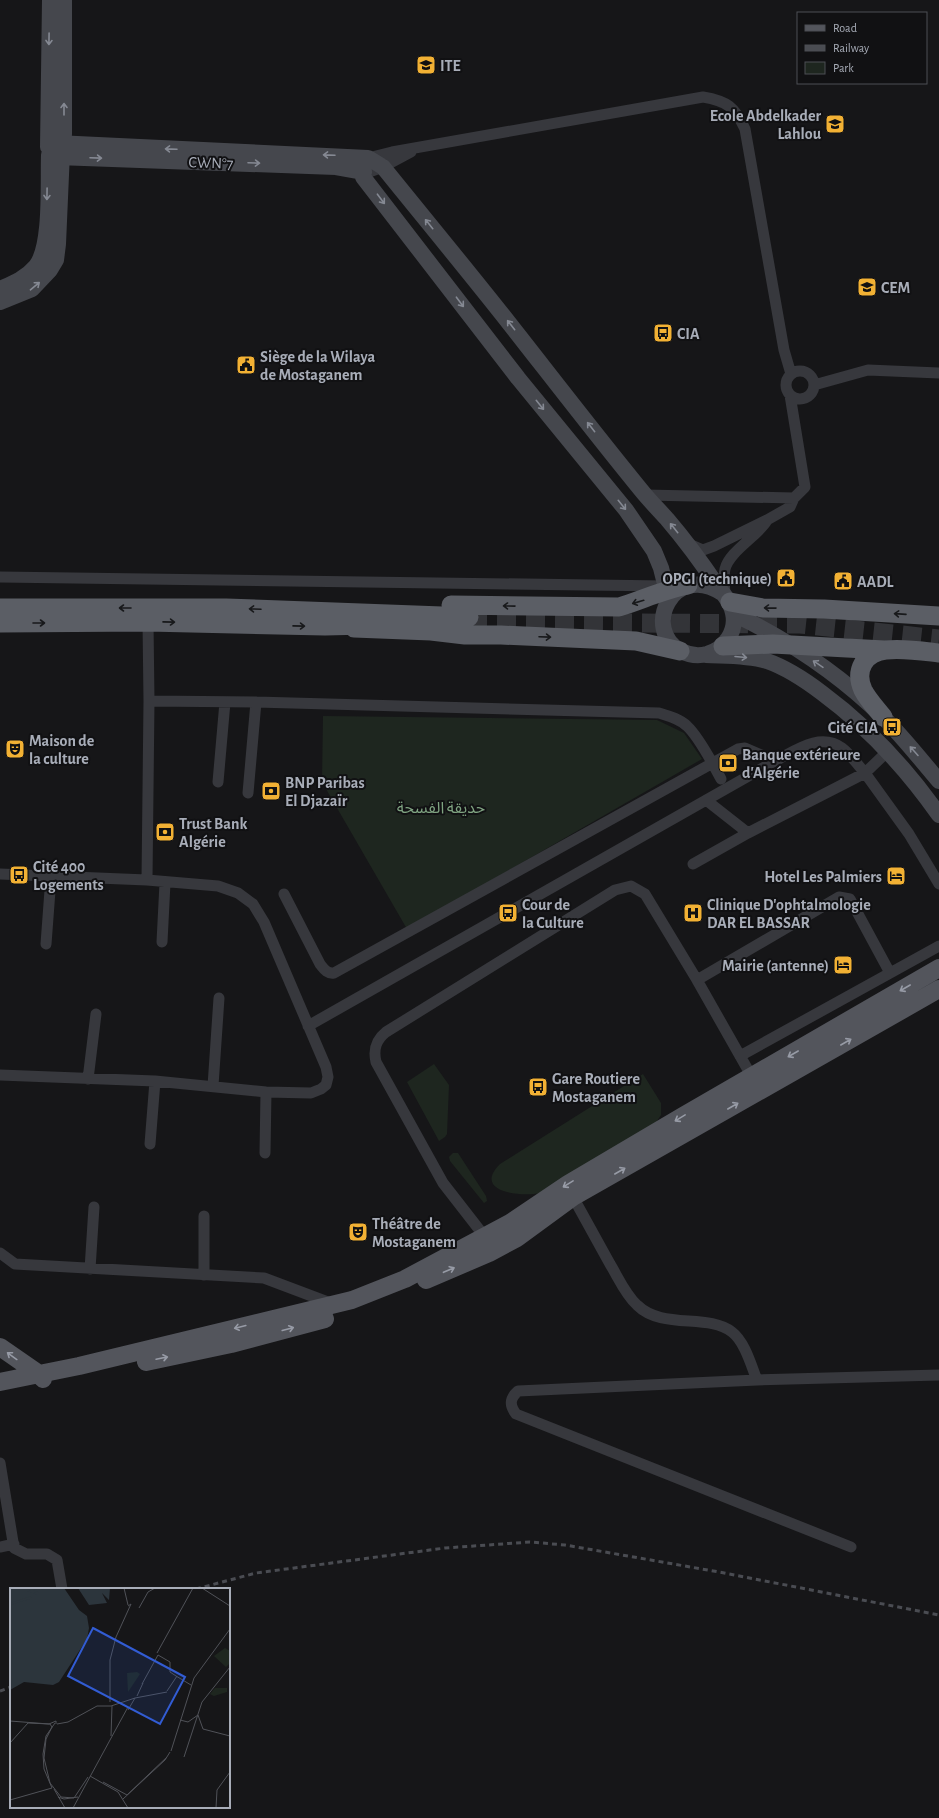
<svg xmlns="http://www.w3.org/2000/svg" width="939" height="1818" viewBox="0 0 939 1818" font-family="'Alegreya Sans','Noto Sans Arabic',sans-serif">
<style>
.green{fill:#1e261f}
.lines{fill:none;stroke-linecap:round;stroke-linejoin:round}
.trunk-tunnel{stroke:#333438;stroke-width:19;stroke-dasharray:19 10;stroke-linecap:butt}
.minor{stroke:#37383d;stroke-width:11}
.secondary{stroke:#45474d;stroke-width:16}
.primary{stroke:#53555c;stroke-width:18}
.trunk{stroke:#5b5e65;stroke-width:19}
.rail{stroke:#4a4c52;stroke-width:3;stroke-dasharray:5 4;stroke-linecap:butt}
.oneway{stroke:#858993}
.oneway2{stroke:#18191b}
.oneway3{stroke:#979ba6}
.labels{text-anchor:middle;stroke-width:4;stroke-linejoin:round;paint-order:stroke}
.poi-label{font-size:16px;font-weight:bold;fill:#a8adb8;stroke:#111113;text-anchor:start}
.street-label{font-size:16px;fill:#a8adb8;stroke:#111113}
.park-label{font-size:16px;fill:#7fa381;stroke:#111113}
.inset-river{fill:none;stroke:#2c353c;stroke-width:2}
.inset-road{fill:none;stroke:#505258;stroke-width:1}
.view{fill:#325cd3;fill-opacity:0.15;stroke:#325cd3;stroke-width:2}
.inset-edge{fill:none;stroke:#a8adb8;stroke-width:2}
</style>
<rect width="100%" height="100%" fill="#161618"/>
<!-- green -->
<path class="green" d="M323 716 657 720 684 733 702 759 407 929 322 782Z
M434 1064 449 1085 447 1134 445 1137 439 1141 407 1082Z
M643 1074 661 1103V1115L655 1124 540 1193C521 1197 472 1192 500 1164Z
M453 1153H458L486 1196 487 1201 484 1203 450 1161 449 1157Z"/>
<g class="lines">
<!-- trunk-tunnel -->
<path class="trunk-tunnel" d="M468 622 800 624 939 639"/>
<!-- minor -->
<path class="minor" d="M368 158 392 152 703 97C727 101 735 107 745 129L784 350 791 374
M369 172 383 167 411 152
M786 385a14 14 0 1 1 28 0a14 14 0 1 1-28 0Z
M814 385 868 370 939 373
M645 495 794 498
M689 544 703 550 714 546 767 520 790 507 794 498 805 487 790 395
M0 577 665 586
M725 597C725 588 723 577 725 569 729 552 756 537 766 522
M149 701 256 702 659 713C669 716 680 719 687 726 699 737 713 764 721 779
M218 782 225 702
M248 793 256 702
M706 800 748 833
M693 864 748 833 865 773 909 834 939 884
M0 874 147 880 218 886 238 893 253 904 264 922 326 1067 328 1077 326 1085 321 1089 311 1093 266 1092 155 1081 0 1075
M147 880 149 701 148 622
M284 894 320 964C324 969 327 974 334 973L738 749 745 748 775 761
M162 942 165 883
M46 944 51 877
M697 980 839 897 850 899 890 973
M308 1026 775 761C795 751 820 732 842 748 850 754 858 765 865 773L888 751
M740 1056 939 946
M88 1079 96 1014
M213 1086 219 998
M150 1144 155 1081
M265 1153 266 1092
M573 1197C585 1219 598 1242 610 1264 618 1277 625 1294 637 1305 662 1330 708 1313 732 1332 745 1342 751 1365 757 1380
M485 1237 443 1183 376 1062C373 1049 376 1040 386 1032L615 890 631 886 645 894 697 980 752 1077
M0 1253 15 1264 264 1278 333 1304
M90 1269 94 1207
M204 1275V1216
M0 1463 14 1548 26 1554H47L57 1560 62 1589
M0 1547 14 1544
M851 1547 516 1414C509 1405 510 1398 518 1391L757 1380 939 1375"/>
<!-- secondary -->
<path class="secondary" d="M56 143 368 158
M48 147 50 0
M62 148 64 134V0
M57 157 336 167 364 172
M370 159 383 167C425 219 468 271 509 323 553 379 596 435 641 490 649 500 658 509 667 519 685 540 702 563 718 587 724 595 731 602 733 613 737 631 725 649 707 654 699 656 689 655 681 651 641 630 673 561 722 593
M360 167 363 177 518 378 626 510 654 551 661 568 669 600
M0 289C14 283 26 278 36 266 52 246 48 182 49 155
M0 302 32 289 50 270 56 260 58 244 62 152
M734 614C788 640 840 675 883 717 903 737 921 760 939 781
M706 655C726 656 747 655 767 661 787 668 805 680 822 693 868 727 906 768 939 815"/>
<!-- primary -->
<path class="primary" d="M426 1280 489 1253 517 1238 573 1197 939 989
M0 1347 39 1374 43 1379
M146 1362 231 1344 325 1319
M0 1382 79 1366 352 1300 405 1279 510 1223 568 1184 683 1116 939 968"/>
<!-- trunk -->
<path class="trunk" d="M730 602 763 608 824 609 939 616
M451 605 619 607C642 600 665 589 688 585
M0 608H226L469 617
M0 623 148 622 325 626 367 625
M354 628 431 631 465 635H501L636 641 680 651
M723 646 773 644 884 650
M883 717C877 709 868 700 863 690 854 670 865 652 886 650 903 648 922 651 939 653"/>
<!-- rail -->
<path class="rail" d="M196 1589 256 1573 445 1548 530 1542 565 1545 719 1572 939 1615
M0 1691 11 1687"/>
</g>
<!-- one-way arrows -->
<defs><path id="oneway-shaft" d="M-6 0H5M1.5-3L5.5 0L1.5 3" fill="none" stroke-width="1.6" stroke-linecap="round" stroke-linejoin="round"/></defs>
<g class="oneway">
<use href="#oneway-shaft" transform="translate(49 39) rotate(91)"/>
<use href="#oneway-shaft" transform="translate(64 109) rotate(-90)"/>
<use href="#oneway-shaft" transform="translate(171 149) rotate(-178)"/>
<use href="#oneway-shaft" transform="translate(329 155) rotate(-178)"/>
<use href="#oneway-shaft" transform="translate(96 158) rotate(2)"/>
<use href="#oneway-shaft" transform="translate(254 163) rotate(2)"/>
<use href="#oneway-shaft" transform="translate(47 194) rotate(91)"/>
<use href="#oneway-shaft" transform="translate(381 199) rotate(53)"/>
<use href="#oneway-shaft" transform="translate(429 224) rotate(-129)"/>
<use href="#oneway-shaft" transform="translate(35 286) rotate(-40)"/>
<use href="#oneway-shaft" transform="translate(460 302) rotate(53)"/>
<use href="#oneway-shaft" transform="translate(511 325) rotate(-128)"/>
<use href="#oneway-shaft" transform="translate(540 405) rotate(51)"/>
<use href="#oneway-shaft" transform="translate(591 427) rotate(-128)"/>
<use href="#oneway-shaft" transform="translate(622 505) rotate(51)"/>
<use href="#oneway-shaft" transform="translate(674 528) rotate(-129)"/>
<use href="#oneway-shaft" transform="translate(741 657) rotate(5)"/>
<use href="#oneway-shaft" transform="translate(818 664) rotate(-146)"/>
<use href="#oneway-shaft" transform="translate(914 751) rotate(-132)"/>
</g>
<g class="oneway2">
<use href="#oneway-shaft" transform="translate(638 602) rotate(164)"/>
<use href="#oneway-shaft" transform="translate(509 606) rotate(-179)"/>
<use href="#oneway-shaft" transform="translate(125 608) rotate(180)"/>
<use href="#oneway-shaft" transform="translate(770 608) rotate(-179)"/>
<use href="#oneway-shaft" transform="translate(255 609) rotate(-178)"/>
<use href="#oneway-shaft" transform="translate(900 614) rotate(-176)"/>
<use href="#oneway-shaft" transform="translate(169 622) rotate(1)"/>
<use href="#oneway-shaft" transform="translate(39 623)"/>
<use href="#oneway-shaft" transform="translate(299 626) rotate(1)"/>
<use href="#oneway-shaft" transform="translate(545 637) rotate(2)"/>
</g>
<g class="oneway3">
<use href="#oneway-shaft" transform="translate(905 988) rotate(150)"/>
<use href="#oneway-shaft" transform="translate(846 1042) rotate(-30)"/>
<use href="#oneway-shaft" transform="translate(793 1054) rotate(150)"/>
<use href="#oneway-shaft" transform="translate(733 1106) rotate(-30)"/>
<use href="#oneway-shaft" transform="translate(680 1118) rotate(149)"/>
<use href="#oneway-shaft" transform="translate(620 1171) rotate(-30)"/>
<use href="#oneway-shaft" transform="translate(568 1184) rotate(148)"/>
<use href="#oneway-shaft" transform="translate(449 1270) rotate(-23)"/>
<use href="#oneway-shaft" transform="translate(240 1327) rotate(166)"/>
<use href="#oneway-shaft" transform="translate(288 1329) rotate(-15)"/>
<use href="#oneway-shaft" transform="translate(12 1356) rotate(-144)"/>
<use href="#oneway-shaft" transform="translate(162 1358) rotate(-12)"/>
</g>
<!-- icons -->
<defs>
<g id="school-square" transform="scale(1)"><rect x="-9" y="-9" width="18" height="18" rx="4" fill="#f2b134" stroke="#111113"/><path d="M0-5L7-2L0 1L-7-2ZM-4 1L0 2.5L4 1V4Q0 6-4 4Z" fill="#111"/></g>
<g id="bus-square" transform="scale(1)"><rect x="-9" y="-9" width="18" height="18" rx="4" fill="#f2b134" stroke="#111113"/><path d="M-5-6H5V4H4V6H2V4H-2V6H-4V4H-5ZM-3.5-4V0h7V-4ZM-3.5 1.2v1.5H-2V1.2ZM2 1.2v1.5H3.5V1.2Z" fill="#111"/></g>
<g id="civic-square" transform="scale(1)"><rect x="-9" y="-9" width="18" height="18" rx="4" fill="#f2b134" stroke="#111113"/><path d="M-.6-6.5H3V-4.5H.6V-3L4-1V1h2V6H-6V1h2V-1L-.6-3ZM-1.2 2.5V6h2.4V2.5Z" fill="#111"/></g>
<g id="theatre-square" transform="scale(1)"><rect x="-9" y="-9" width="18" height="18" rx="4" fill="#f2b134" stroke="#111113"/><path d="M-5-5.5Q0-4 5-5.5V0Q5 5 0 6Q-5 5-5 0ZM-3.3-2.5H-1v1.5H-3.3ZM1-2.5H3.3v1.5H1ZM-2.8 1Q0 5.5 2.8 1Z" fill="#111"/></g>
<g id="bank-square" transform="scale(1)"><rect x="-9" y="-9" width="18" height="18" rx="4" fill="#f2b134" stroke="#111113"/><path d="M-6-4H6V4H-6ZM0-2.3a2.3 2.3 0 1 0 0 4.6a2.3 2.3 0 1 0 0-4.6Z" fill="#111"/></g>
<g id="hotel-square" transform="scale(1)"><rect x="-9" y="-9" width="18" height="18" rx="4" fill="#f2b134" stroke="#111113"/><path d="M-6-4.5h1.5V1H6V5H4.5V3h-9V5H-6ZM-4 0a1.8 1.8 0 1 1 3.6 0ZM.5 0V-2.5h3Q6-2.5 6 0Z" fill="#111"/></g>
<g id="hospital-square" transform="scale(1)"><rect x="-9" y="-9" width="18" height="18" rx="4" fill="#f2b134" stroke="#111113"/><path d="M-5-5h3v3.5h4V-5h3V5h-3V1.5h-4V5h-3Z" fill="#111"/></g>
</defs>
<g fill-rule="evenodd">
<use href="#school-square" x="426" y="65"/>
<use href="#school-square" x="835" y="124"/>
<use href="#school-square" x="867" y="287"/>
<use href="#bus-square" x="663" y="333"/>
<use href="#civic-square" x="246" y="365"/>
<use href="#civic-square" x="786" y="578"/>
<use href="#civic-square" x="843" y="581"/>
<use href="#bus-square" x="892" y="727"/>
<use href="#theatre-square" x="15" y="749"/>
<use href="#bank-square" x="728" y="763"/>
<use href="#bank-square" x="271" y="791"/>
<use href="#bank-square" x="165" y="832"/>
<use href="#bus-square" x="19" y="875"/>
<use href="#hotel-square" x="896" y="876"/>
<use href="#bus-square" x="508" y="913"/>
<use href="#hospital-square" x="693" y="913"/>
<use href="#hotel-square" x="843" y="965"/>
<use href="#bus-square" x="538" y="1087"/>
<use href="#theatre-square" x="358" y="1232"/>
</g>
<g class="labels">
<!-- poi labels -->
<g class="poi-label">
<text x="440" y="71">ITE</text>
<text x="821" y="121" text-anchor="end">Ecole Abdelkader<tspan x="821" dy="18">Lahlou</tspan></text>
<text x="881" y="293">CEM</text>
<text x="677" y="339">CIA</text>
<text x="260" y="362">Siège de la Wilaya<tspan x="260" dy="18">de Mostaganem</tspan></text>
<text x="772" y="584" text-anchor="end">OPGI (technique)</text>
<text x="857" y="587">AADL</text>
<text x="878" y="733" text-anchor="end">Cité CIA</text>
<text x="29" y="746">Maison de<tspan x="29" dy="18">la culture</tspan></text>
<text x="742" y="760">Banque extérieure<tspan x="742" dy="18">d'Algérie</tspan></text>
<text x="285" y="788">BNP Paribas<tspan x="285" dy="18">El Djazaïr</tspan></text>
<text x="179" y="829">Trust Bank<tspan x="179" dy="18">Algérie</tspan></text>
<text x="33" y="872">Cité 400<tspan x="33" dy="18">Logements</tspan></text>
<text x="882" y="882" text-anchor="end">Hotel Les Palmiers</text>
<text x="522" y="910">Cour de<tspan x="522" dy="18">la Culture</tspan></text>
<text x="707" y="910">Clinique D'ophtalmologie<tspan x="707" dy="18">DAR EL BASSAR</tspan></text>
<text x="829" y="971" text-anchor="end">Mairie (antenne)</text>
<text x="552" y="1084">Gare Routiere<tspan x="552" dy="18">Mostaganem</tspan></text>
<text x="372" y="1229">Théâtre de<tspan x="372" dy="18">Mostaganem</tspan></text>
</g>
<!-- street labels -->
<g class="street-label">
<text transform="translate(211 162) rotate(2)" y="6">CWN°7</text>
</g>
<!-- park labels -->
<g class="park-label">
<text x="441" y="813">حديقة الفسحة</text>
</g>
</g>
<!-- overview -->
<g transform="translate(10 1588)">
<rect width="220" height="220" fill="#161618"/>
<path d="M215 60 220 63V75L216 79 204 68ZM127 84 130 86 118 104 117 85ZM205 100H217V104L204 108 200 106Z" fill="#1e261f"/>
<path d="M0 0H54L69 22 77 28 79 40 77 51 49 94 43 97 14 94 0 102ZM68 0H100L99 12 92 5 97 15 79 17Z" fill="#2c353c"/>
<path class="inset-river" d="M0 5H18L26 0M0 16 19 10 33 0"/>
<path class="inset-road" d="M114 0 118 17M192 0 220 18M129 20 138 4 145 0M147 65 183 0M148 67 160 74V84L166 88M166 88 181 97M132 96 148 67M157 103 167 88M127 108 133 95M100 114V72L106 49 121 16 118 18M118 122 125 110M170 132 178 134 188 127 193 141 220 148M0 133 39 136 46 133V136M47 136 58 134 87 118H101L125 110 157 104M101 148 102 118M0 155 18 135 40 136 42 139 36 151 34 170 40 195 51 209 64 210 78 189M161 163 184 90 220 41M174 169 192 114 220 79M80 188 108 204 118 220M93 194 117 207 157 169M44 201 55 220M48 209 54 211 68 209M113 211 155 172 160 164M0 212 42 200 34 181 33 166 36 148 45 135M63 220 118 119M206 220 207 202 220 184"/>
<path class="view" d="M83 40 175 89 150 136 58 88Z"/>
<rect width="220" height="220" class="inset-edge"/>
</g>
<!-- legend -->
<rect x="797" y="12" width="130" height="72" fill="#111113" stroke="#4d4f55"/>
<rect x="805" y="25" width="20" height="6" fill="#53555c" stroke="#4d4f55"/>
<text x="833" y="32" font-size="12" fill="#a8adb8">Road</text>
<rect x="805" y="45" width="20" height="6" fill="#4a4c52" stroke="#4d4f55"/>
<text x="833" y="52" font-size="12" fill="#a8adb8">Railway</text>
<rect x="805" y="62" width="20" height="12" fill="#1e261f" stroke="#4d4f55"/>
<text x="833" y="72" font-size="12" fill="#a8adb8">Park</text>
</svg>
